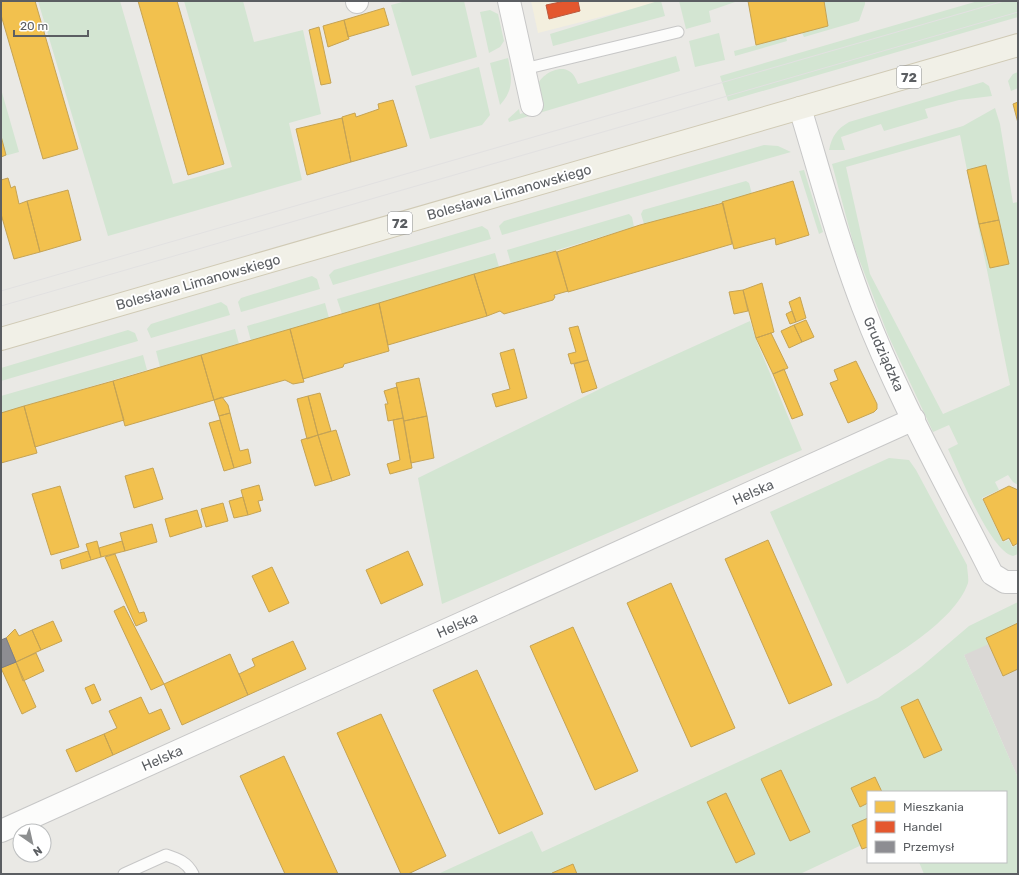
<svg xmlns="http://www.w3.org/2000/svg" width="1019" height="875" viewBox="0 0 1019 875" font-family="Rubik,sans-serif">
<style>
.commercial{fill:#f3efde}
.industrial{fill:#dad8d5}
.green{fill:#d3e5d2;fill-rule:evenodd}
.homes{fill:#f2c14e;stroke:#c5a354}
.shops{fill:#e4572e;stroke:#bb593e}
.industry{fill:#8d8d92;stroke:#7e7f84}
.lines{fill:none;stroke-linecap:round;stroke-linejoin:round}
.service-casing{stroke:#c7c7c7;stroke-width:13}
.minor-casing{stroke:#c7c7c7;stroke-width:24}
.primary-casing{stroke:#d0cab5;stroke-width:24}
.service{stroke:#fcfcfb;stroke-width:11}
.minor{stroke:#fcfcfb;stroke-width:22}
.primary{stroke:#f1f0e7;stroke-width:22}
.tram{stroke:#e2e1e1;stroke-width:1}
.labels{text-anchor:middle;stroke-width:4;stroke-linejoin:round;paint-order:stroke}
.shield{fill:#fff;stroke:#8c8e91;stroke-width:1}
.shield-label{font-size:13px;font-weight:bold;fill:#5b5e62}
.street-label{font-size:14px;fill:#5b5e62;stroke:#fff}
</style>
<rect width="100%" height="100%" fill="#eae9e5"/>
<!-- commercial -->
<path class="commercial" d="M531 1H663L538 33Z"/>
<!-- industrial -->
<path class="industrial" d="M1018 623V778L964 655Z"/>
<!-- green -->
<path class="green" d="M38 1H120L173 184 232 167 184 1H243L254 42 303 30 321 114 289 123 302 180 108 236Z
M406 1H464L477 57 412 76 391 5Z
M658 1H661L665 16 553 46 550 34Z
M679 1H738L709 11 711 22 686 29Z
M824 1H865V4L859 21 804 37 802 33 828 25Z
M978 1H1018V17L728 101 720 76Z
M490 10 498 14 504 41 500 47 489 53 480 12Z
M719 33 725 60 695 67 689 41Z
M786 37 787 41 735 56 734 51Z
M676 56 680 71 509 122 508 119 519 109 520 114 543 107C541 102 538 94 537 89 537 76 559 64 569 71 574 74 576 79 578 84Z
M508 58C512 77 514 90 500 105L490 63Z
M479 67 490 115 482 125 430 139 415 86Z
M1018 72V88L1011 91 1008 81 1013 74Z
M983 82 989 86 992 96 959 100 925 109 928 118 884 131 881 124 841 137 845 150H829C832 136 837 129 849 122Z
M1 89 19 152 1 157Z
M995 108 1000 124 1013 203 1018 202V485L1013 482 1008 475 995 482 999 490 982 498 1003 542 1009 540 1012 547 1018 545V554L1013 556C990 551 959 472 948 449L958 444 949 425 933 432 888 335 854 246 832 164 963 126ZM960 135 1010 385 943 414 870 274 846 167Z
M764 145 778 146 791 152 502 235 499 226 504 221Z
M804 170 823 232 819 234 799 171Z
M746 181 749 183 752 194 644 224 641 214 643 210Z
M629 214 632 217 634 227 511 264 507 250Z
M482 226 488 230 491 239 333 285 329 275 334 270Z
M495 253 499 267 342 314 337 299Z
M312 276 317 279 320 289 241 312 238 302 241 298Z
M221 302 227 306 230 315 151 338 147 329 151 324Z
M325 303 329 318 251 341 247 326Z
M750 321 757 342 802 450 442 604 418 478 606 386Z
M235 329 239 344 160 367 156 351Z
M128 330 135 333 138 341 1 381V368Z
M143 355 147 370 1 413V396Z
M889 458 909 460 916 470 967 565C967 570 969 578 968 583 954 624 883 663 847 684L770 512Z
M1018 602V623L987 638 989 644 964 655 1018 778V874H924L919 862H1006V792H868V842L800 874H438L532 831 542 852 878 698 921 667 969 626Z"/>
<!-- homes -->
<path class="homes" d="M1 1H35L78 149 43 159 1 15Z
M138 1H177L224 164 188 175Z
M748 1H824L828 26 756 45Z
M384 8 389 25 348 37 344 20Z
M344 20 349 39 328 47 323 26Z
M319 27 331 83 321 85 309 30Z
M393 100 407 146 351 162 342 117 355 113 356 117 379 109 378 104Z
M1018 102V123L1013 104Z
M342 118 351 162 307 175 296 129Z
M1 136 6 155 1 157Z
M986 165 999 220 979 224 967 170Z
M8 178 11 188 15 186 19 204 27 201 40 252 14 259 1 214V180Z
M793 181 809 235 776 245 775 238 734 249 722 202Z
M68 190 81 240 40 252 27 201Z
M723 203 732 244 568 292 557 252 640 225Z
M999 220 1009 264 990 268 979 224Z
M556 251 568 291 554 295 555 297 553 300 504 314 500 311 487 316 474 274Z
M474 274 487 316 388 345 379 303Z
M762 283 774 332 756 338 743 290Z
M743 290 748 311 734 314 729 292Z
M800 297 806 318 796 322 789 302Z
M379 303 389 351 344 364 343 367 303 379 290 329Z
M792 311 796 322 790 324 786 314Z
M806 320 814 337 802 342 794 325Z
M794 325 802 342 789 348 781 331Z
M578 326 588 360 571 364 568 354 576 352 569 328Z
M290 329 304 382 293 384 285 380 214 400 201 355Z
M771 333 788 368 773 374 756 338Z
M514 349 527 398 496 407 492 394 510 389 500 353Z
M201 355 214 400 125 426 113 381Z
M588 360 597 388 582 393 574 364Z
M856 361 877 404V409L874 412 848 423 830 383 838 380 834 370Z
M784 369 803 415 792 419 773 374Z
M419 378 427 416 404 421 396 383Z
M113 381 124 420 35 447 24 406Z
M397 387 403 418 388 421 385 404H388L384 391Z
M320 393 331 431 318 435 308 396Z
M308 396 318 435 307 439 297 399Z
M222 397 228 405 230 413 219 416 214 400Z
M24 406 37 453 1 463V413Z
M230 413 240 451 248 449 251 463 234 468 219 416Z
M427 416 434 458 411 463 404 421Z
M403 418 412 468 390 474 387 464 400 460 393 420Z
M220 420 234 468 224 471 209 423Z
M336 430 350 475 332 481 318 435Z
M318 435 332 481 315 486 301 440Z
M153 468 163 499 134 508 125 476Z
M259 485 263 500 258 501 261 511 248 515 241 490Z
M60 486 79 547 51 555 32 494Z
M1009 486 1018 490V543L1013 546 1009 538 1003 541 983 499Z
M243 497 248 515 234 518 229 501Z
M223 503 228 521 206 527 201 509Z
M197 510 202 527 170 537 165 519Z
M152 524 157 542 125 551 120 533Z
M768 540 832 685 789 704 725 559Z
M97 541 101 557 91 560 86 544Z
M122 541 125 551 101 557 99 548Z
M88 551 91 560 62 569 60 560Z
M408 551 423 585 381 604 366 570Z
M115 554 139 613 144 612 147 621 136 626 105 557Z
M272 567 289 603 269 612 252 576Z
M671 583 735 728 691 747 627 603Z
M124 606 164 684 151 690 114 611Z
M53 621 62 641 41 650 32 630Z
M1018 623V669L1003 676 986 638Z
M573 627 638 771 595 790 530 646Z
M15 629 19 636 32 630 41 650 16 662 6 638Z
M293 641 306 669 248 695 239 674 255 666 252 659Z
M36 653 44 671 23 681 16 662Z
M230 654 248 695 182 725 164 684Z
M16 662 36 707 22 714 1 668Z
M477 670 543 814 499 834 433 690Z
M94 684 101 700 92 704 85 688Z
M141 697 149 714 161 709 170 729 113 755 104 734 117 728 109 711Z
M918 699 942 750 924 758 901 707Z
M381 714 446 856 408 874H401L337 733Z
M104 734 113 755 76 772 66 750Z
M284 756 338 874H285L240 776Z
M781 770 810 832 790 841 761 779Z
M875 777 882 792H868V803L860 807 851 788Z
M726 793 755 854 736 863 707 802Z
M868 818V847L862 849 852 825Z
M573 864 577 874H553L552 873Z"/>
<!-- shops -->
<path class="shops" d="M565 1H578L580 11 549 19 546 5Z"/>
<!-- industry -->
<path class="industry" d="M6 638 16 662 1 668V640Z"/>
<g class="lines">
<!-- service casing -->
<g class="service-casing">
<path id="service" d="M524 69 678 32
M124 874 166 855C178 859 187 862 193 874"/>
</g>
<!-- minor casing -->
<g class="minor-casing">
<path id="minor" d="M357 1V2
M509 1 532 105
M800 108C820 174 838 242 863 307 898 399 948 486 992 574L1005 582H1018
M1 831 914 419"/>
</g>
<!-- primary casing -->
<g class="primary-casing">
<path id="primary" d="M1 339 1018 45"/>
</g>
<!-- service -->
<use href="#service" class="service"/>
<!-- minor -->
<use href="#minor" class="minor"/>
<!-- primary -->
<use href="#primary" class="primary"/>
<!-- tram -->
<path class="tram" d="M1 291 1004 1
M1 306 1018 12"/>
</g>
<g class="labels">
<!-- shield labels -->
<g class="shield">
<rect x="897" y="66" width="24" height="22" rx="3"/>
<rect x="388" y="212" width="24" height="22" rx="3"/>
</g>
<g class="shield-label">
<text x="909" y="82">72</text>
<text x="400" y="228">72</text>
</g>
<!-- street labels -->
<g class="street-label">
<text transform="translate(509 192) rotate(-16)" y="5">Bolesława Limanowskiego</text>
<text transform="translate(198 282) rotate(-16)" y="5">Bolesława Limanowskiego</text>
<text transform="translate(884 354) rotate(66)" y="5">Grudziądzka</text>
<text transform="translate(753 492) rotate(-24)" y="5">Helska</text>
<text transform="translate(457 625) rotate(-24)" y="5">Helska</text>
<text transform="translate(162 758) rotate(-24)" y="5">Helska</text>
</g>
</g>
<!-- border -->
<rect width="1019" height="875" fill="none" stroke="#5b5e62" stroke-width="4"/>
<!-- legend -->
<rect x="867" y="791" width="140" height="72" fill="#ffffff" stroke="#bdbfc0"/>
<rect x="875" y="801" width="20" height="12" fill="#f2c14e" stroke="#bdbfc0"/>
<text x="903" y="811" font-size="12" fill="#5b5e62">Mieszkania</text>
<rect x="875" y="821" width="20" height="12" fill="#e4572e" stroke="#bdbfc0"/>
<text x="903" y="831" font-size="12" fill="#5b5e62">Handel</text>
<rect x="875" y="841" width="20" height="12" fill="#8d8d92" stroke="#bdbfc0"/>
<text x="903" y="851" font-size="12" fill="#5b5e62">Przemysł</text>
<!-- north arrow -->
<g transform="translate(32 843) rotate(146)"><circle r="19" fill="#ffffff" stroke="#bdbfc0"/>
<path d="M0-3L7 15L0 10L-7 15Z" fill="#8d8f90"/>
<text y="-6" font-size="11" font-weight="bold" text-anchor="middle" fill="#5b5e62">N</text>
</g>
<!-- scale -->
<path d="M14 30v6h74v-6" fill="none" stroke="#5b5e62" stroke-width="2"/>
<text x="20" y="30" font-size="12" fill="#5b5e62" stroke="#ffffff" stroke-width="3" paint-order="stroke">20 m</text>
</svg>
